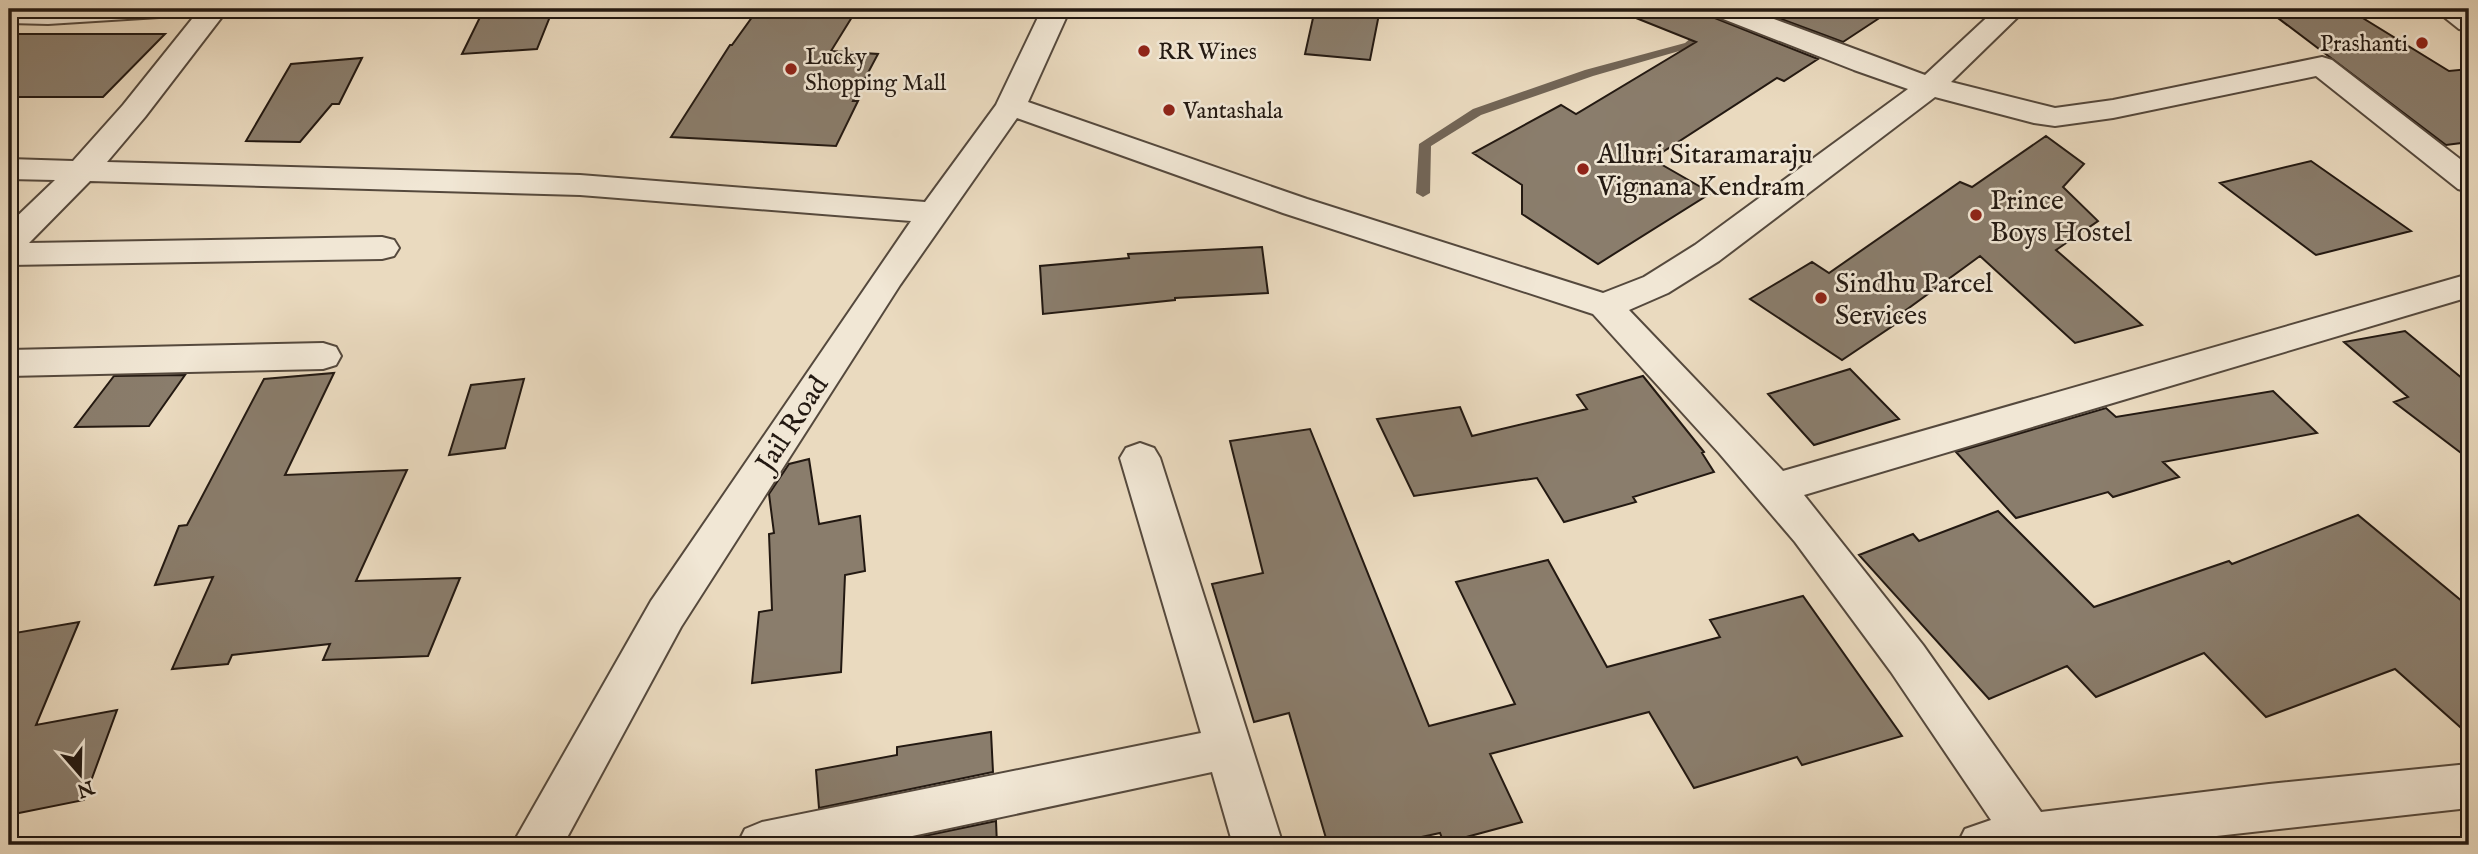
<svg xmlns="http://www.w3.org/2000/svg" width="2478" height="854" viewBox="0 0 2478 854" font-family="'IM FELL English',serif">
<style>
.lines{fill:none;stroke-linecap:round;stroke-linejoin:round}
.stream{fill:#726556;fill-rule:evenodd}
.building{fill:#8a7d6c;stroke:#231912;stroke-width:2}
.minor-casing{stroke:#55493d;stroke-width:4}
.minor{fill:#f1e7d5;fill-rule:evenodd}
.poi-dot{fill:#8f2418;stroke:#f1e7d5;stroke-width:2.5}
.labels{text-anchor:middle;stroke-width:5;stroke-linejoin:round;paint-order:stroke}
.far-poi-label{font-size:23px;fill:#231912;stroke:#f1e7d5;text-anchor:start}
.poi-label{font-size:28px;fill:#231912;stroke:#f1e7d5;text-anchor:start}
.street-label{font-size:28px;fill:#231912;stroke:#f1e7d5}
</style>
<rect width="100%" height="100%" fill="#eadabf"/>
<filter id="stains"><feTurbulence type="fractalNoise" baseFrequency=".00286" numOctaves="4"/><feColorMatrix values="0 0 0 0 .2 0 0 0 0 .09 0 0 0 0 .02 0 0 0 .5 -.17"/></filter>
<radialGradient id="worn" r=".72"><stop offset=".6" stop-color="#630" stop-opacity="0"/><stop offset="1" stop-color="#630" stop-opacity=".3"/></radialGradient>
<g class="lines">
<!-- stream -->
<path class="stream" d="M1726 9H1739L1693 47 1593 76 1481 115 1431 146 1430 193 1423 197 1416 193 1419 144 1473 109 1585 70 1685 43Z"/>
</g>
<!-- building -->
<path class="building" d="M484 9H553L537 49 462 54Z
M758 9H857L831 51 878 54 853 101H858L836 146 671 137 730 45H732Z
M1315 9H1380L1370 60 1305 54Z
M1621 9H1706L1712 17 1818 59 1784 81 1777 78 1652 159 1711 193 1598 264 1522 214V185L1473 153 1561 105 1576 114 1696 42 1621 12Z
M1754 9H1893L1843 42Z
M2266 9H2348L2449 71 2469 69V142L2446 145Z
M9 34H165L103 97H9Z
M362 58 339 104H332L300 142 246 141 291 64Z
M2046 136 2084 164 2063 187 2098 221 2056 250 2142 325 2075 343 1980 256 1898 316 1903 319 1842 360 1750 299 1812 262 1829 273 1960 182 1972 187Z
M2311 161 2411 231 2316 255 2220 183Z
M1262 247 1268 293 1175 298V300L1043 314 1040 266 1129 258 1128 254Z
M2405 331 2469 384V459L2394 402 2408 397 2344 342Z
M1850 369 1899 419 1814 445 1768 394Z
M334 373 285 475 407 470 356 581 460 578 428 656 323 660 330 644 232 655 228 664 172 669 213 577 155 585 179 526 187 525 264 379Z
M185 375 149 426 75 427 114 376Z
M1643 376 1704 452 1702 453 1714 472 1633 497 1636 502 1564 522 1537 478 1414 496 1377 419 1460 407 1472 436 1587 409 1577 395Z
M524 379 505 448 449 455 471 385Z
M2273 391 2317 433 2163 462 2179 477 2113 497 2108 492 2016 518 1956 452 2106 408 2116 417Z
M1310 429 1429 726 1515 704 1456 582 1548 560 1607 667 1720 637 1710 620 1803 596 1902 736 1802 765 1797 757 1694 788 1649 712 1490 754 1522 822 1444 843 1440 833 1385 845H1328L1289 713 1254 722 1212 584 1263 573 1230 441Z
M809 459 819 524 860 516 865 571 845 575 841 672 752 683 759 612 772 610 769 534 774 533 769 494 789 464Z
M1998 511 2094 607 2229 561 2232 564 2358 515 2469 607V735L2395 669 2266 717 2204 653 2096 697 2067 666 1989 699 1859 555 1913 534 1919 541Z
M79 622 36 725 117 710 84 800 9 815V634Z
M991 732 993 772 819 808 816 770 897 755V747Z
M996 821 997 845H881Z"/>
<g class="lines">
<!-- minor casing -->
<g class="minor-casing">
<path id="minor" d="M9 9H173L169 15 159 17 48 24 9 23Z
M200 9H228L145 117 107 162 580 175 925 202 996 105 1042 9H1070L1028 102 1307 199 1603 293 1644 277 1695 245 1908 89 1854 70 1713 15 1709 9H1747L1925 75 1996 9H2026L1951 82 2055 108 2113 100 2322 57 2332 60 2469 166V192L2458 189 2316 76 2113 118 2055 126 2034 123 1935 97 1719 261 1668 293 1629 310 1783 471 2469 274V297L1804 495 1923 645 2041 812 2269 784 2469 764V808L2136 845H1957L1965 829 1991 820 1891 672 1795 542 1719 453 1593 314 1283 213 1017 118 900 285 681 627 563 845H512L651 601 911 221 580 195 90 181 29 243 382 237 394 240 399 248 394 256 382 259 9 265V224L55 180 9 179V159L73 161 123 105Z
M2434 9H2466L2469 11V31L2459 29Z
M323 343 336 347 341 356 336 365 323 369 9 376V350Z
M1140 443 1154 448 1160 458 1283 845H1233L1212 772 870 845H737L745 829 762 822 1201 733 1120 458 1126 448Z"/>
</g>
<!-- minor -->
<use href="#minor" class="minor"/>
</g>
<!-- markers -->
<g class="poi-dot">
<circle cx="2422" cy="43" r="7"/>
<circle cx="1144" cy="51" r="7"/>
<circle cx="791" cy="69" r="7"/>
<circle cx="1169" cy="110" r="7"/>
<circle cx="1583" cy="169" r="7"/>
<circle cx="1976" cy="215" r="7"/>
<circle cx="1821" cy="298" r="7"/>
</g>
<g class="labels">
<!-- far-poi labels -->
<g class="far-poi-label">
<text x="2408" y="51" text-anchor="end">Prashanti</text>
<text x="1158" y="59">RR Wines</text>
<text x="805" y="64">Lucky<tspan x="805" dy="26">Shopping Mall</tspan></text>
<text x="1183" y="118">Vantashala</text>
</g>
<!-- poi labels -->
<g class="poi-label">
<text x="1597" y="163">Alluri Sitaramaraju<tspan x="1597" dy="32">Vignana Kendram</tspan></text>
<text x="1990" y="209">Prince<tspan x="1990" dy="32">Boys Hostel</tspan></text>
<text x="1835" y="292">Sindhu Parcel<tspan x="1835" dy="32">Services</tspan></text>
</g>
<!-- street labels -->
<g class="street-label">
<text transform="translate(791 423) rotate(-57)" y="10">Jail Road</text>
</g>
</g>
<!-- margin -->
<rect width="2478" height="854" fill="none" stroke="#eadabf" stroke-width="35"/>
<rect x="10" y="10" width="2457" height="833" fill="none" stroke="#231912" stroke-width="3.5"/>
<rect x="18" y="18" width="2443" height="819" fill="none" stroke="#231912" stroke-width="2"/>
<!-- north arrow -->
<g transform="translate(80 774) rotate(160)" stroke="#f1e7d5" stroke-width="5" paint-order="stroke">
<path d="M0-5L12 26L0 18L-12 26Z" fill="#231912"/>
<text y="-10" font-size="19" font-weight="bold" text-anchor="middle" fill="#231912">N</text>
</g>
<rect width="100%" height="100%" filter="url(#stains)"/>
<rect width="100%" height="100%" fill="url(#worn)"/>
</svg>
